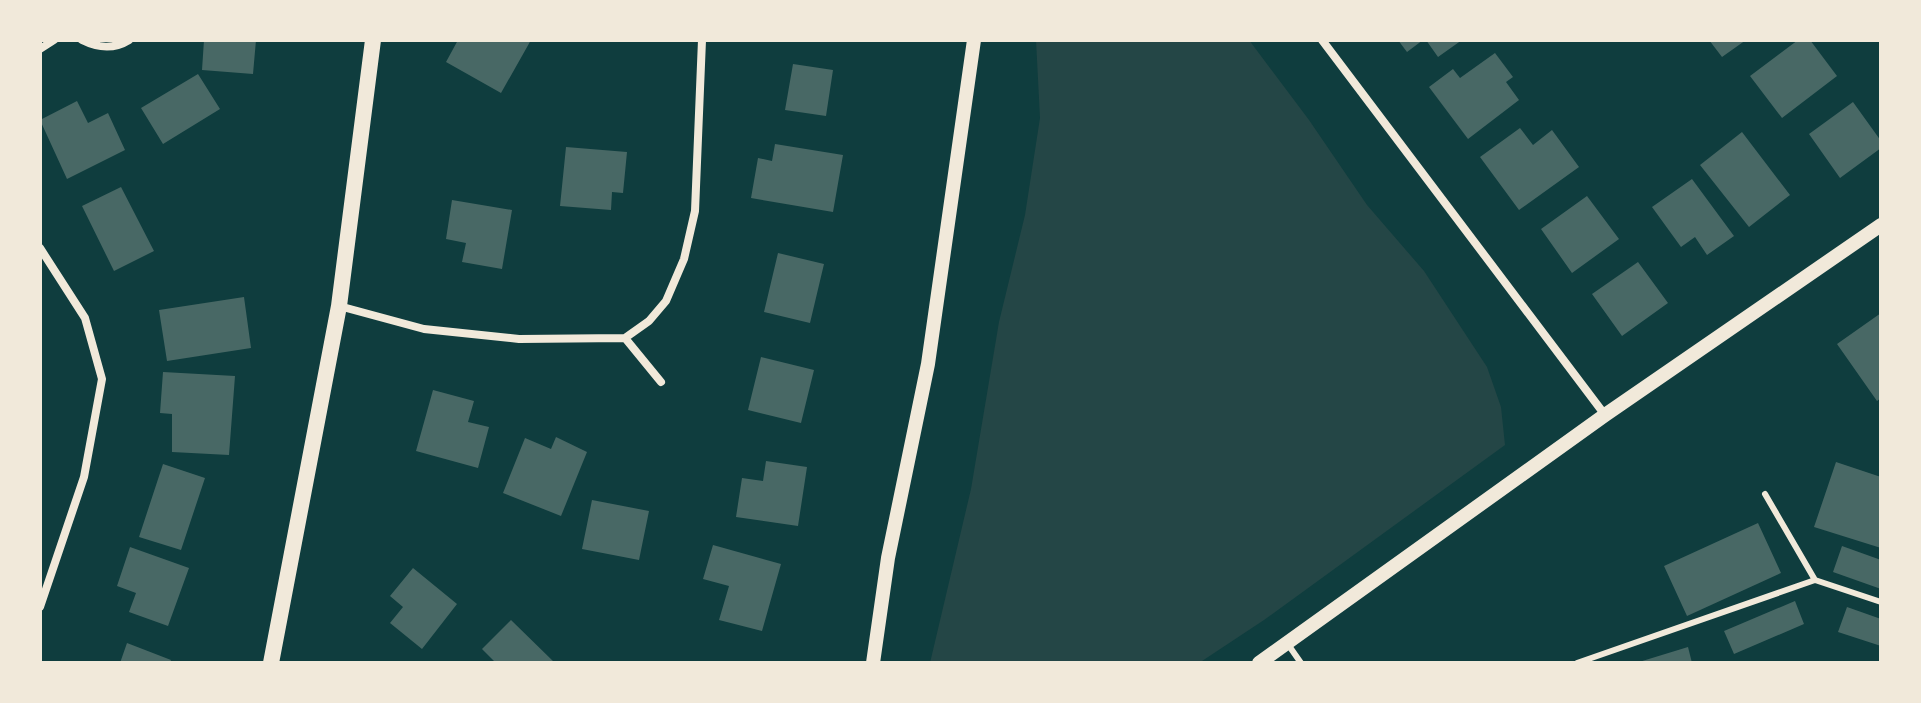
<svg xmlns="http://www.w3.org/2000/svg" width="1921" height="703" viewBox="0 0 1921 703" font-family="Overpass,sans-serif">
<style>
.green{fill:#244646}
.building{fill:#486865}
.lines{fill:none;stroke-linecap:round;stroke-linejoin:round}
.service{stroke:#f1e9da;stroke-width:6}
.minor{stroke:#f1e9da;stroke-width:8}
.tertiary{stroke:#f1e9da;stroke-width:14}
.secondary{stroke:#f1e9da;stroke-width:16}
</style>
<rect width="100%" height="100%" fill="#0f3d3e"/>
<!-- green -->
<path class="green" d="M1036 40H1249L1309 120 1367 205 1424 271 1487 367 1501 407 1505 445 1264 620 1199 663H930L971 489 999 322 1025 215 1040 118Z"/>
<!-- building -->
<path class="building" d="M204 40H256L253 74 202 70Z
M458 40H531L501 93 446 62Z
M1398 40H1423L1407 52Z
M1426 40H1462L1438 57Z
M1709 40H1746L1722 57Z
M1798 40H1810L1837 76 1782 118 1750 76Z
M1495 53 1513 77 1506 82 1519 100 1468 139 1429 87 1453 69 1460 78Z
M793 64 833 70 826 116 785 110Z
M198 74 220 109 163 144 141 108Z
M77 101 88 123 108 113 125 150 67 179 40 120Z
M1853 102 1881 141V148L1840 178 1809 134Z
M1520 128 1533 145 1552 130 1579 167 1519 210 1480 157Z
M1742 132 1790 195 1749 227 1700 165Z
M775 144 843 155 833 212 751 198 758 158 772 161Z
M566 147 627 152 623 193 612 192 611 210 560 206Z
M1692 179 1734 236 1707 255 1695 237 1681 247 1652 207Z
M121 187 154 251 114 271 82 206Z
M1587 196 1619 239 1572 273 1541 229Z
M452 200 512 210 502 269 462 262 466 243 446 239Z
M778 253 824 264 810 323 764 312Z
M1638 262 1668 303 1622 336 1592 294Z
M244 297 251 348 167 361 159 310Z
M1881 313V398L1877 401 1837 344Z
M761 357 814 370 801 423 748 410Z
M163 372 235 376 229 455 172 452V414L160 413Z
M433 390 474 401 468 422 489 427 478 468 416 451Z
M556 437 587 452 561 516 503 493 525 438 551 449Z
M766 461 807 467 798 526 736 517 742 478 763 481Z
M1836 462 1881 477V548L1814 527Z
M163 464 205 478 181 550 139 537Z
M592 500 649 511 639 560 582 549Z
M1758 523 1781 573 1687 616 1664 566Z
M713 545 781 564 762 631 719 620 729 586 703 579Z
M1842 546 1881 560V589L1833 572Z
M130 547 189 568 168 626 129 612 136 593 117 586Z
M413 568 457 604 422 649 390 623 403 607 390 596Z
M1795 601 1804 624 1734 654 1724 631Z
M1847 607 1881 619V646L1838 632Z
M511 620 555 663H496L482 649Z
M127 643 171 660 170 663H120Z
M1688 647 1692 663H1639V662Z"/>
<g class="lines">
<!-- service -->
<path class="service" d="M1765 494 1815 580
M1287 643 1301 663
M1577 663 1815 580 1881 602"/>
<!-- minor -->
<path class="minor" d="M82 40C98 48 113 50 129 40
M1322 40 1605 415
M40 49 54 40
M40 248 85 318 102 379 84 477 40 607
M339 306 424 329 519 339 625 338 649 321 666 301 684 259 695 211 702 40
M625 338 661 382"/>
<!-- tertiary -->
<path class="tertiary" d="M873 663 888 558 928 364 974 40
M1259 663 1605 415 1881 225"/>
<!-- secondary -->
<path class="secondary" d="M271 663 339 306 373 40"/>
</g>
<!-- border -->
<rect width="1921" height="703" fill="none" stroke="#f1e9da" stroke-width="84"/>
</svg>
